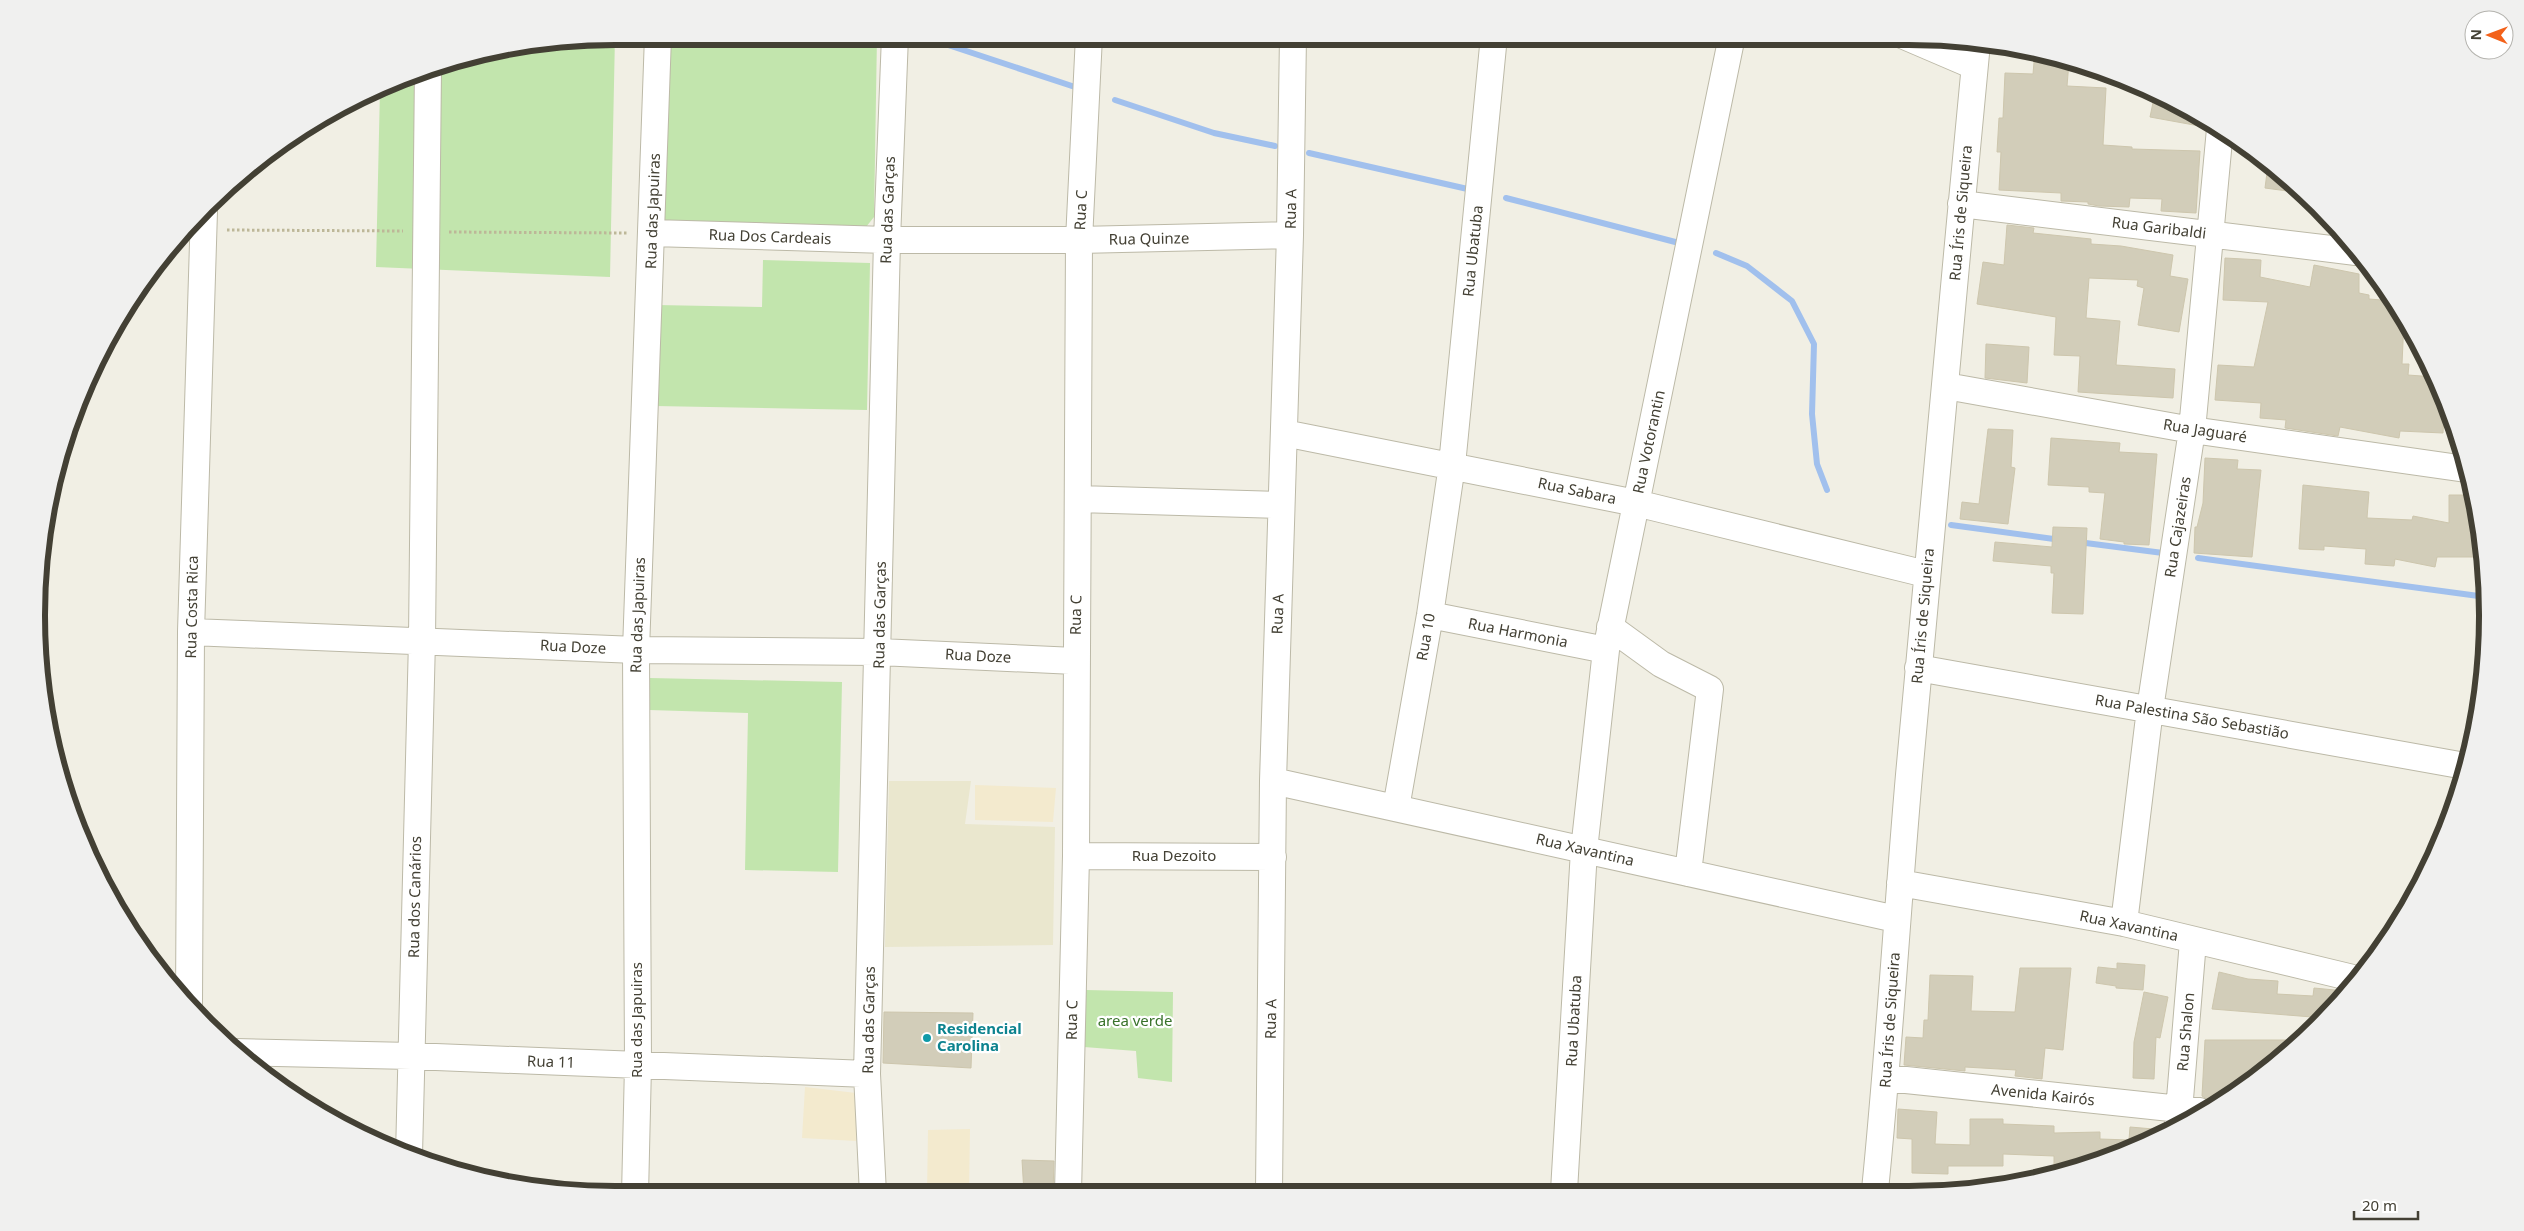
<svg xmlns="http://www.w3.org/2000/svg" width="2524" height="1231" viewBox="0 0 2524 1231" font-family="'Noto Sans',sans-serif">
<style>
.commercial{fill:#f3eace}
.education{fill:#eae7ce}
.green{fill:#c2e5ad}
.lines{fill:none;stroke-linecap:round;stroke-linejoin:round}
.stream{stroke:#a1c0ed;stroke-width:6}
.building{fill:#d2cdb9;stroke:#cdc6ad}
.minor-casing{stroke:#bcb9a7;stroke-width:28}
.path{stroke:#bdb798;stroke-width:3;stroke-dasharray:2.5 2.5;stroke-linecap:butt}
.minor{stroke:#fff;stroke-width:26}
.culture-dot{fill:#0f9aa8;stroke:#fff;stroke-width:2}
.labels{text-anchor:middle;stroke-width:4.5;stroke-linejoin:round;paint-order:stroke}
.street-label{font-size:15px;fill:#434034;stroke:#fff}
.park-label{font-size:15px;fill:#38722a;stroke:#fff}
.culture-label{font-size:15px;font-weight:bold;fill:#0d838f;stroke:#fff;text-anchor:start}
.rim{fill:none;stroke:#434034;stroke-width:6}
</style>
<rect width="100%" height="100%" fill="#f1efe4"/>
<!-- commercial -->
<path class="commercial" d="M975 785 1056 788 1053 822 975 820Z
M805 1087 856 1093V1141L802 1138Z
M970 1129 969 1193 927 1194 928 1130Z
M737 1186 855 1187 858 1194H737Z"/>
<!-- education -->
<path class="education" d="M889 781H971L965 824 1055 827 1053 945 885 947Z"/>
<!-- green -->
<path class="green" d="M615 36 610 277 376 267 380 89 429 67 503 47Z
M663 36H877L874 217 866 227 668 224 661 220Z
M763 260 870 263 867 410 655 406 657 305 762 307Z
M650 678 842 682 838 872 745 870 748 713 649 710Z
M1086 990 1173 992 1172 1082 1138 1078 1136 1051 1084 1047Z"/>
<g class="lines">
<!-- stream -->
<path class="stream" d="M921 36 1081 89
M1115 100 1214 133 1275 146
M1309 153 1472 190
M1506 198 1683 244
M1716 253 1747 266 1792 301 1814 344 1812 414 1817 464 1827 490
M1951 525 2061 540
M2078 542 2163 553
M2198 558 2486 597"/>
</g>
<!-- building -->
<path class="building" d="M2035 51 2069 62 2067 86 2106 88 2103 145 2132 147V149L2200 151 2196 213 2161 211 2162 199 2130 198 2129 207 2099 206 2088 204V202L2061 201V193L1999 190 2001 152H1997L1999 118H2003L2005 73 2033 74Z
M2155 93 2207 122 2205 127 2150 117Z
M2268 165 2290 183 2302 193 2265 188Z
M2007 225 2034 228 2033 233 2091 239V244L2121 246 2173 255 2170 276 2188 279 2179 332 2138 325 2144 288 2137 286 2138 280 2089 278 2086 318 2120 321 2116 365 2175 369 2173 398 2078 392 2080 356 2054 355 2056 317 1977 304 1983 262 2004 265Z
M2225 258 2261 260 2260 277 2310 287 2314 265 2359 274V293L2369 295V299L2394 301 2404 320 2402 364H2409L2408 375 2435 377 2444 394 2450 415H2444L2443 433 2400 431 2399 438 2340 427 2338 436 2285 428 2286 420 2260 418 2261 403 2215 400 2218 365 2254 367 2268 302 2223 300Z
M1986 344 2029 347 2027 383 1985 378Z
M1988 429 2013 430 2011 467 2015 468 2008 524 1960 519 1962 502 1979 504Z
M2051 438 2120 443 2119 452 2157 454 2149 545 2124 544V542L2100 539 2105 493 2089 492V487L2048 485Z
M2205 458 2238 460 2237 469 2261 470 2252 557 2194 553 2195 527H2197L2203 503Z
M2303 485 2369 492 2367 518 2412 520 2413 516 2449 523V495H2474L2482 557H2437L2435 567 2395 559 2394 566 2365 564 2366 549 2324 546V550L2299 549Z
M2053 527 2087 528 2083 614 2052 613 2054 573H2051V566L1993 561 1995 542 2052 547Z
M2117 963 2145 965 2143 990 2116 988V986L2096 983 2098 967 2117 969Z
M2020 968H2071L2063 1050 2045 1048 2042 1079 2015 1076 2016 1070 1965 1067V1071L1904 1065 1906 1037 1923 1038 1924 1020H1928L1930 975 1973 976 1971 1011 2015 1012Z
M2219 972 2248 979 2278 981 2277 994 2313 996 2314 988 2345 991 2311 1025 2312 1017 2212 1009Z
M2144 992 2168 997 2160 1038 2156 1037 2154 1079 2133 1078 2134 1042Z
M884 1012 973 1013 971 1068 883 1063Z
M2205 1040H2296L2261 1075 2213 1103 2202 1096Z
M1898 1109 1937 1112 1935 1144 1970 1145V1119H2003V1124L2054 1126V1133L2100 1132V1139L2129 1140 2130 1127 2165 1130 2130 1151 2054 1171V1156L2003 1154V1166H1948V1174L1912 1173V1139L1897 1138Z
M1022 1160 1054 1161 1053 1193H1024Z"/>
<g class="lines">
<!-- minor casing -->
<g class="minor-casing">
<path id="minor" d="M1904 36 1974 66
M1961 204 2356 252
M652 233 887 240H1079L1290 235
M1946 386 2192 430 2466 469
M1284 433 1636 503 1926 574
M1078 499 1281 505
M1430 615 1606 650
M1610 627 1661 664 1710 689 1688 873
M191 632 636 650 879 652 1075 661
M1918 668 2465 766
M1273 781 1896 919
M1396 808 1430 615 1452 465 1494 36
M1076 856 1273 857
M1900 883 2124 923 2357 979
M2124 923 2150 709 2192 430 2220 129
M189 1003 191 632 204 211
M235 1052 411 1056 867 1074
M1887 1078 2199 1111
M2178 1123 2193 941
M409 1155 422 640 428 68
M1875 1190C1889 1052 1897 913 1909 775 1930 531 1954 287 1977 43
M1564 1191 1584 850 1606 650 1732 36
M1269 1192 1273 781 1290 235 1293 36
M1068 1193 1076 856 1079 240 1089 36
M873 1194 867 1074 887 240 895 36
M635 1195 638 1065 636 650 658 36"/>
</g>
<!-- path -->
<path class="path" d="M227 230 403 231
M449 232 628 233"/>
<!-- minor -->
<use href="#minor" class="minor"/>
</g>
<!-- markers -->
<circle class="culture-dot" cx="927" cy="1038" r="5"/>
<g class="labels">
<!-- street labels -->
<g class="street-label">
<text transform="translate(1291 209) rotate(-89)" y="5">Rua A</text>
<text transform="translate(888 210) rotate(-88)" y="5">Rua das Garças</text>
<text transform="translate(1081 210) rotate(-87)" y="5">Rua C</text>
<text transform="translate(653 211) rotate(-88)" y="5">Rua das Japuiras</text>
<text transform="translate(1961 213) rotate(-85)" y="5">Rua Íris de Siqueira</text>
<text transform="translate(2159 228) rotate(7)" y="5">Rua Garibaldi</text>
<text transform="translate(770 237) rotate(2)" y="5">Rua Dos Cardeais</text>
<text transform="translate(1149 239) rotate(-1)" y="5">Rua Quinze</text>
<text transform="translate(1473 251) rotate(-84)" y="5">Rua Ubatuba</text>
<text transform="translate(2205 431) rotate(9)" y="5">Rua Jaguaré</text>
<text transform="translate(1649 442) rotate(-78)" y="5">Rua Votorantin</text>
<text transform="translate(1577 491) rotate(12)" y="5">Rua Sabara</text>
<text transform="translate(2178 527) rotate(-81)" y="5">Rua Cajazeiras</text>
<text transform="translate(192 607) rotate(-89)" y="5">Rua Costa Rica</text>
<text transform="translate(1278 614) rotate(-88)" y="5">Rua A</text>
<text transform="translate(638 615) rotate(-88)" y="5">Rua das Japuiras</text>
<text transform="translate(880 615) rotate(-89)" y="5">Rua das Garças</text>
<text transform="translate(1076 615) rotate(-89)" y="5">Rua C</text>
<text transform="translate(1923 616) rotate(-85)" y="5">Rua Íris de Siqueira</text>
<text transform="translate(1518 633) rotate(11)" y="5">Rua Harmonia</text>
<text transform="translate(1426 637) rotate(-80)" y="5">Rua 10</text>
<text transform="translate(573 647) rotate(3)" y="5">Rua Doze</text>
<text transform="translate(978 656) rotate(3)" y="5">Rua Doze</text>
<text transform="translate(2192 717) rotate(10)" y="5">Rua Palestina São Sebastião</text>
<text transform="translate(1585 850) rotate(13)" y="5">Rua Xavantina</text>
<text x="1174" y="861">Rua Dezoito</text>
<text transform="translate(415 897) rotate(-89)" y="5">Rua dos Canários</text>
<text transform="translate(2129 926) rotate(12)" y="5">Rua Xavantina</text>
<text transform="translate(1271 1019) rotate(-89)" y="5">Rua A</text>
<text transform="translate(637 1020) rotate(-90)" y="5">Rua das Japuiras</text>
<text transform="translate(869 1020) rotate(-89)" y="5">Rua das Garças</text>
<text transform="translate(1072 1020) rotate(-89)" y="5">Rua C</text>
<text transform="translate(1890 1020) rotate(-86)" y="5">Rua Íris de Siqueira</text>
<text transform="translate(1574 1021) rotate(-87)" y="5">Rua Ubatuba</text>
<text transform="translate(2186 1032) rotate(-85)" y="5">Rua Shalon</text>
<text transform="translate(551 1062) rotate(2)" y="5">Rua 11</text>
<text transform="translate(2043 1095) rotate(6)" y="5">Avenida Kairós</text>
</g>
<!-- park labels -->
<g class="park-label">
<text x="1135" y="1026">area verde</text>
</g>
<!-- culture labels -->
<g class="culture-label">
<text x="937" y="1034">Residencial<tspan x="937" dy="17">Carolina</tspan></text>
</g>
</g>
<!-- crop -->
<path d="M0 0H2524V1231H0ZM615 45H1909A570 570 0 0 1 2479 615V616A570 570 0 0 1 1909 1186H615A570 570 0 0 1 45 616V615A570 570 0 0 1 615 45Z" fill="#f0f0ef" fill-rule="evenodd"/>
<path class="rim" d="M615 45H1909A570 570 0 0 1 2479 615V616A570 570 0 0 1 1909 1186H615A570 570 0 0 1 45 616V615A570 570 0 0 1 615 45Z"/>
<!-- north arrow -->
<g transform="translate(2489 35) rotate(271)"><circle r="24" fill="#ffffff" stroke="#b4b3ae"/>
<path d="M0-4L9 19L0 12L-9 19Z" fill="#f36119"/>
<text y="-8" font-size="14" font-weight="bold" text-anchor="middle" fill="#434034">N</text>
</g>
<!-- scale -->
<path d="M2354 1211v8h64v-8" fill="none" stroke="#434034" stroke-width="2.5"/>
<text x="2362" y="1211" font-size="15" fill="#434034" stroke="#ffffff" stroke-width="4" paint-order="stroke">20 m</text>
</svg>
